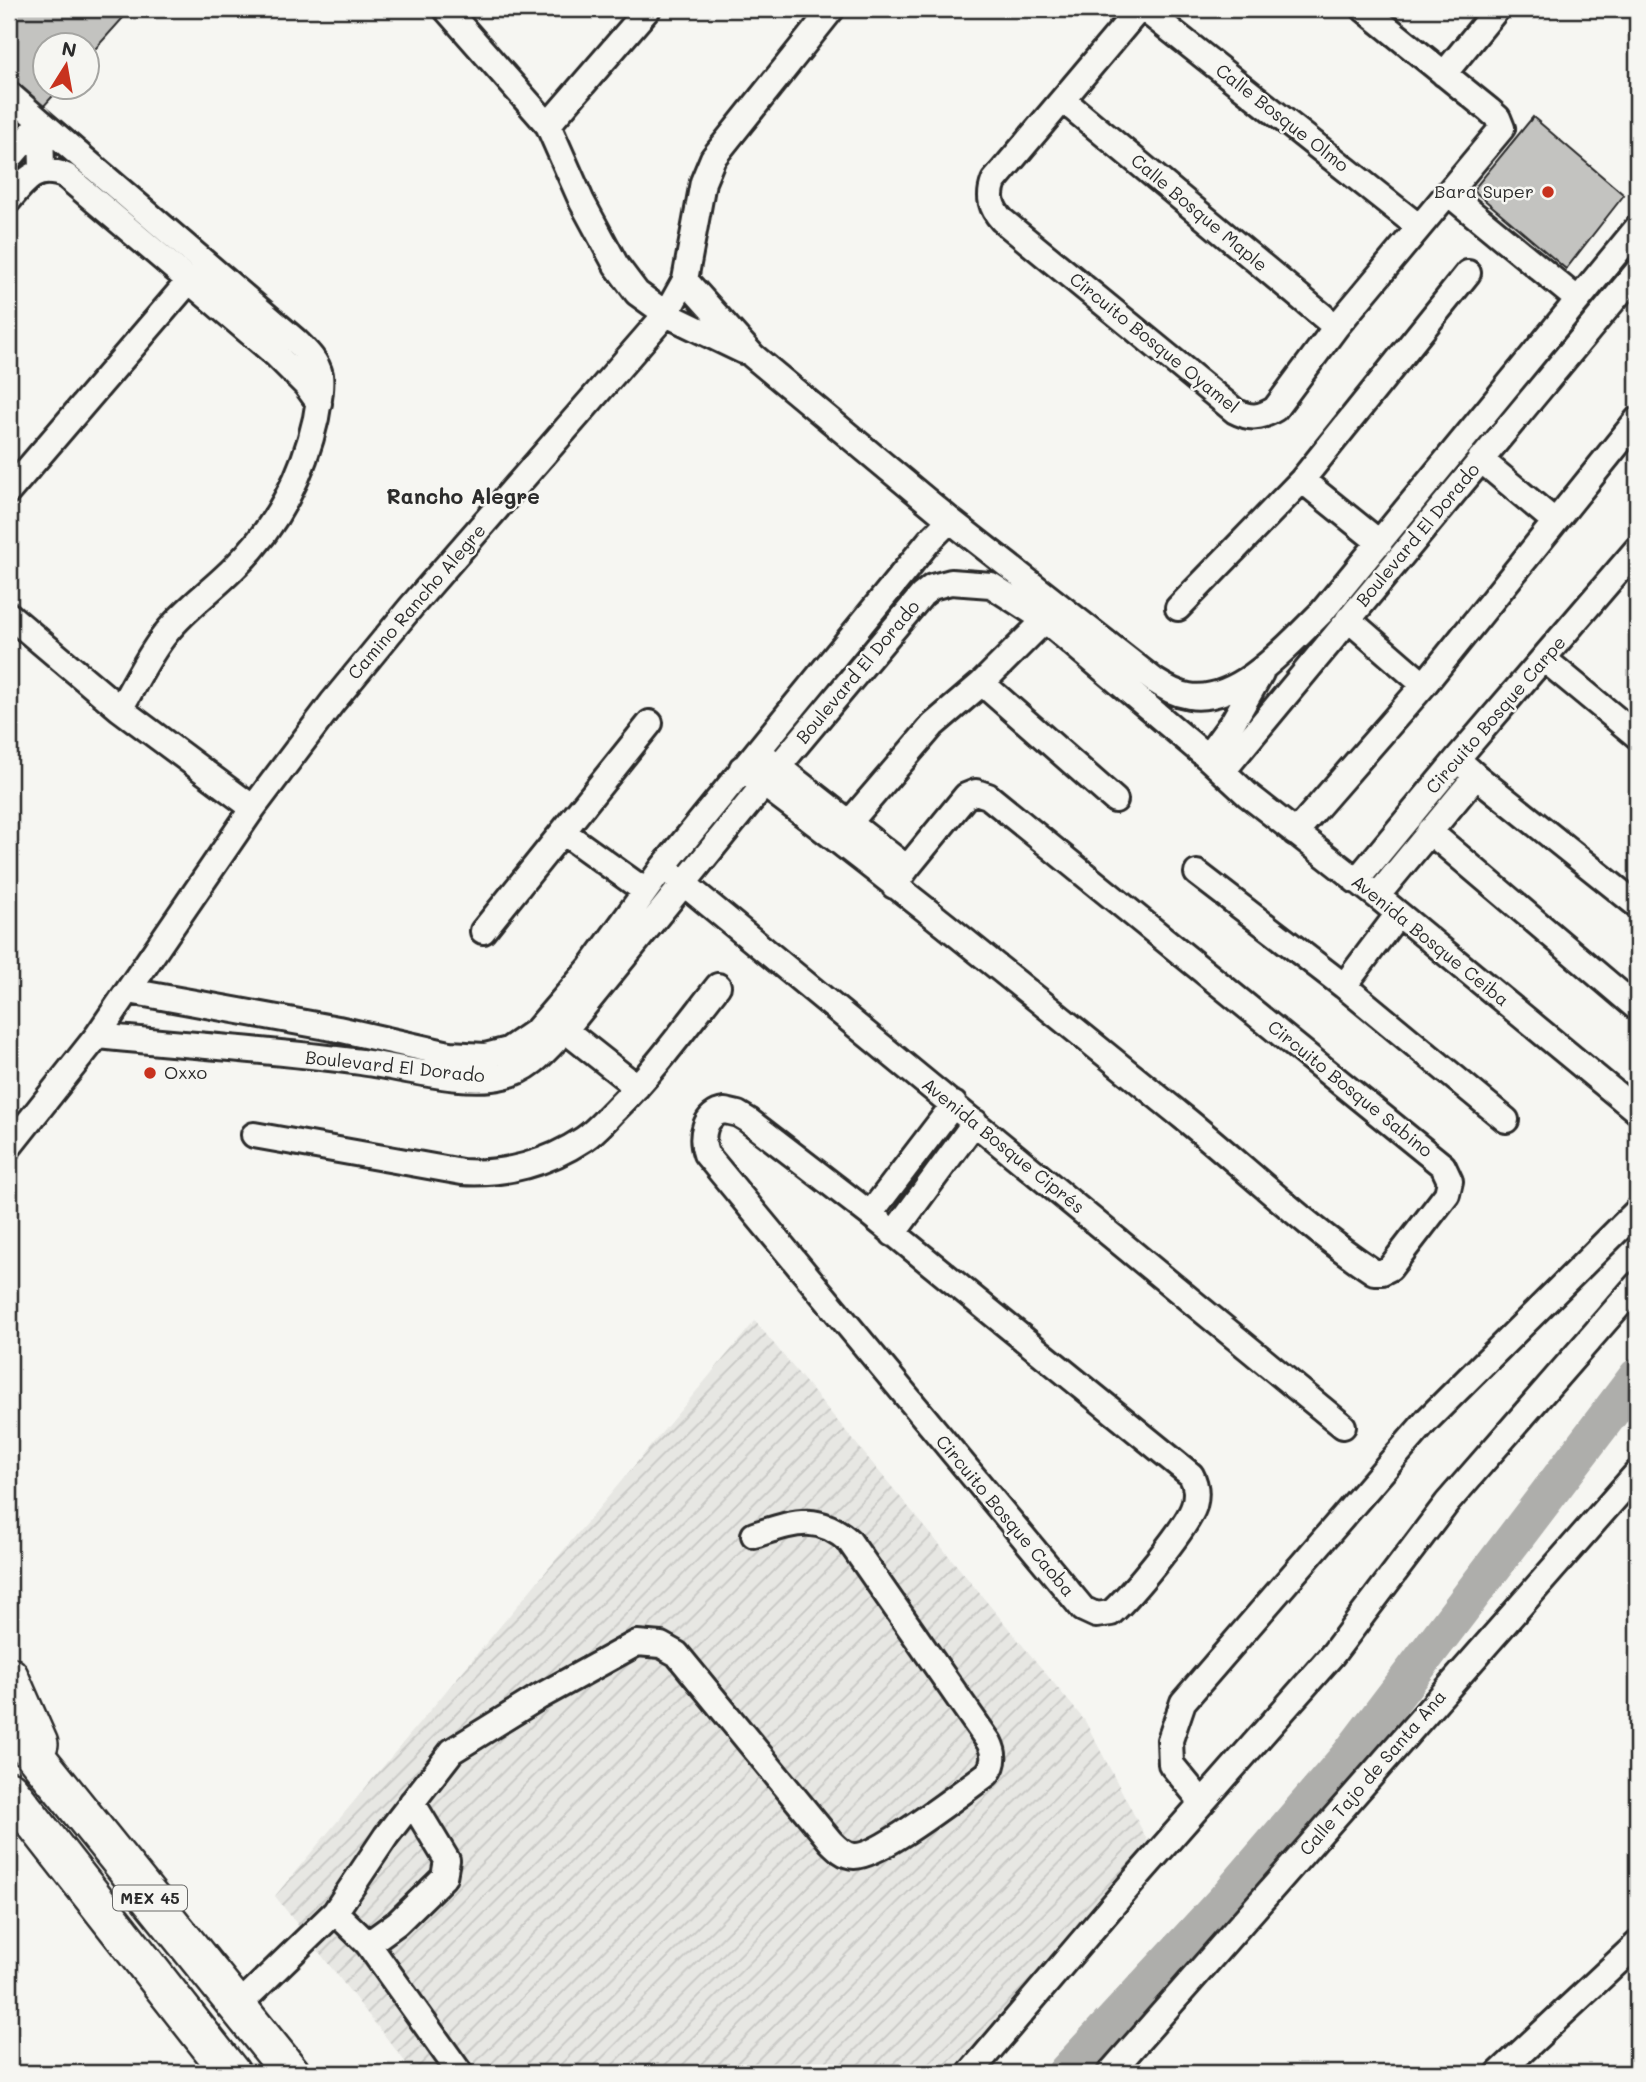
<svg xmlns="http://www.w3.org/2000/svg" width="1646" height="2082" viewBox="0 0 1646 2082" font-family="Mali,sans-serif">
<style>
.industrial{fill:url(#industrial-furrows)}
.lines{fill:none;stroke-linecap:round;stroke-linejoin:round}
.river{stroke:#aeaeab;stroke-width:38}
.building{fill:#c3c3c0;stroke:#2b2b2b;stroke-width:2}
.minor-casing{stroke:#2b2b2b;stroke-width:30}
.highway-casing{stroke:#2b2b2b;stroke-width:42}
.minor{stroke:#f6f6f2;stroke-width:24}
.highway{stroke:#f6f6f2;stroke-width:37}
.poi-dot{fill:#c8321e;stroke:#f6f6f2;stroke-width:2.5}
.labels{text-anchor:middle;stroke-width:5;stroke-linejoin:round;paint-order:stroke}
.shield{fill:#f6f6f2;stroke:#686867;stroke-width:2}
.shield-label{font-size:16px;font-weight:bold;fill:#2b2b2b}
.street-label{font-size:18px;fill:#2b2b2b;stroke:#f6f6f2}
.poi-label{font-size:18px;fill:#2b2b2b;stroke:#f6f6f2;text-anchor:end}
.quarter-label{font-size:21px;font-weight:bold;fill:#2b2b2b;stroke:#f6f6f2}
</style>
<defs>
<pattern id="industrial-furrows" width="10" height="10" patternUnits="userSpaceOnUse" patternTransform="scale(1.75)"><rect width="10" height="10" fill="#e7e7e3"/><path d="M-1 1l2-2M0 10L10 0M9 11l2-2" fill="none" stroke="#c6c6c3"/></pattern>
</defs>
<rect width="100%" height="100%" fill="#f6f6f2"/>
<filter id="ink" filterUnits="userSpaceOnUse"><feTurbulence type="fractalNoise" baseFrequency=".0143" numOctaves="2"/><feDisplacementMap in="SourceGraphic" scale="14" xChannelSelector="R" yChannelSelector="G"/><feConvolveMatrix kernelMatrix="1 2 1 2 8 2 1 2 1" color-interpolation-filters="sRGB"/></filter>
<g filter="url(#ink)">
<!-- industrial -->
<path class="industrial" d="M755 1321 1085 1721 1153 1851 961 2073H414L275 1896Z"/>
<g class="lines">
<!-- river -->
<path class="river" d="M1066 2073 1223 1903 1350 1755 1637 1377"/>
</g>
<!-- building -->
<path class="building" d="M9 9H131L88 57V46H46V88H60L9 145Z
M1533 117 1624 195 1566 269 1473 190Z"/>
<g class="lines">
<!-- minor casing -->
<g class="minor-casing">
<path id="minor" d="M446 9 548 125 582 202 616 265 637 293 666 314 743 351
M1139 9 994 181C988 197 991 208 1002 220L1235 411C1250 419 1260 418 1275 409L1336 327 1502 128 1498 118 1489 110 1364 9
M1144 9 1419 227
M1444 74 1497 9
M9 94 41 122 42 171
M1063 100 1336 327
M548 125 648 9
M9 159 41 122 296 341C306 351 317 361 320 375 322 389 318 404 316 418 304 473 277 526 236 566 214 589 187 607 167 632 148 655 135 684 120 709L253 808
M1448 193 1578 300
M9 200C26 179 37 164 66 176L275 354 306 385 319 403
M685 280 753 356 950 520 1155 681C1166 688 1176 694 1189 696 1239 704 1290 643 1322 612L1637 228
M1480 459 1554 521
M1302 480 1380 543
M9 491 189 281
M1178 608 1302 480 1468 273
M9 615 120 709
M1348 619 1424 685
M1544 659 1637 736
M982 683 1115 800
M1207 757 1234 720 1261 673
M767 758 907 868
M1457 759 1476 776 1637 905
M742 768C893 880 1038 1000 1184 1118 1247 1169 1306 1227 1374 1272H1382L1390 1268 1447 1194 1450 1181 1443 1166 988 796 976 792 966 796 907 868 894 886
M1223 771 1637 272
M849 823 933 725 982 683 1045 620
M1429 831 1637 1008
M563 832 645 891
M1295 833 1424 685 1637 420
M671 873 1343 1426
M1197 873 1344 986 1506 1120
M1356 881 1457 759 1637 549
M1377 896 1476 776
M483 931 650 723
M1344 986 1398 914
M129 991 338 1029 449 1054 485 1056 508 1050 536 1031 590 968 663 867 930 540 950 520
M565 1030 637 1087
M97 1036C185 1045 273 1050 361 1062 400 1067 466 1086 503 1076 531 1070 546 1050 565 1030L778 767 922 595 932 587 951 582 991 585 1045 620 1207 757 1248 795 1377 896 1637 1111
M725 1111 738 1114 748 1120 870 1214 1191 1475C1197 1486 1197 1495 1194 1506 1187 1528 1129 1597 1111 1613L1096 1615 1083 1609 706 1154C700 1137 704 1113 725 1111Z
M254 1135 462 1172C505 1175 548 1163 584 1139 596 1131 605 1120 615 1110 653 1072 685 1028 718 986
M9 1147 97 1036 253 808 332 703 411 607 666 314 685 280 703 182 713 158 832 9
M870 1214 954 1104
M893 1234 975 1122
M1202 1802 1171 1764 1170 1740 1183 1702 1427 1420 1637 1211
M335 1912 368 1944 397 1923 437 1884 444 1877 447 1860 412 1802
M368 1944 460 2073
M238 2006 335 1912 386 1836 452 1751 539 1697 637 1643 661 1645 677 1654 831 1842C837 1848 845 1856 854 1856 878 1858 963 1791 987 1774 995 1764 995 1754 989 1742L850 1542C817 1512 793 1523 754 1535
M970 2073 1142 1871 1333 1654 1447 1503 1637 1285
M1110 2073 1637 1473
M1499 2073 1637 1944"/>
</g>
<!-- highway casing -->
<g class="highway-casing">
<path id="highway" d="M9 1676 39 1744
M9 1723 291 2073
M9 1790 231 2073"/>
</g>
<!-- minor -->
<use href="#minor" class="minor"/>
<!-- highway -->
<use href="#highway" class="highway"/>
</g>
</g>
<!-- markers -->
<g class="poi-dot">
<circle cx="1548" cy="192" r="7"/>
<circle cx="150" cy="1073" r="7"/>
</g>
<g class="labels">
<!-- shield labels -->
<rect class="shield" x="113" y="1885.5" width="74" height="25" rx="5"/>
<g class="shield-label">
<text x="150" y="1904">MEX 45</text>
</g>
<!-- street labels -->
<g class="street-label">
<text transform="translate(1282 118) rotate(38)" y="6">Calle Bosque Olmo</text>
<text transform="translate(1199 213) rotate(40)" y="6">Calle Bosque Maple</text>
<text transform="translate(1154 343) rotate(39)" y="6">Circuito Bosque Oyamel</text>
<text transform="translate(1418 535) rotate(-50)" y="6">Boulevard El Dorado</text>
<text transform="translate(417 602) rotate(-49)" y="6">Camino Rancho Alegre</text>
<text transform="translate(858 672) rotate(-50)" y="6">Boulevard El Dorado</text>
<text transform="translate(1496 715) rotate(-49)" y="6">Circuito Bosque Carpe</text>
<text transform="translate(1430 941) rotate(39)" y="6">Avenida Bosque Ceiba</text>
<text transform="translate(395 1067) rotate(6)" y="6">Boulevard El Dorado</text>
<text transform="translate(1350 1089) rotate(39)" y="6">Circuito Bosque Sabino</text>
<text transform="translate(1003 1146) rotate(39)" y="6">Avenida Bosque Ciprés</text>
<text transform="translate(1005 1516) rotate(50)" y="6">Circuito Bosque Caoba</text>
<text transform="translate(1373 1773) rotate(-49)" y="6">Calle Tajo de Santa Ana</text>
</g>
<!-- poi labels -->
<g class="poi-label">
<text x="1534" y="198">Bara Super</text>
<text x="164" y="1079" text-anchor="start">Oxxo</text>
</g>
<!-- quarter labels -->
<g class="quarter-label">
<text x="463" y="504">Rancho Alegre</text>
</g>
</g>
<!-- margin -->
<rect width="1646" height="2082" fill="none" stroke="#f6f6f2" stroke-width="35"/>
<rect x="18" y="18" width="1611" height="2047" fill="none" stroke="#2b2b2b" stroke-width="2.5" filter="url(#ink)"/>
<!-- north arrow -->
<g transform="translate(66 66) rotate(11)"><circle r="33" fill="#f6f6f2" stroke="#a5a5a2" stroke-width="2"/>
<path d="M0-5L12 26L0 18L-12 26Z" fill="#c8321e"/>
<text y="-10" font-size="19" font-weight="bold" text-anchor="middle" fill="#2b2b2b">N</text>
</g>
</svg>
